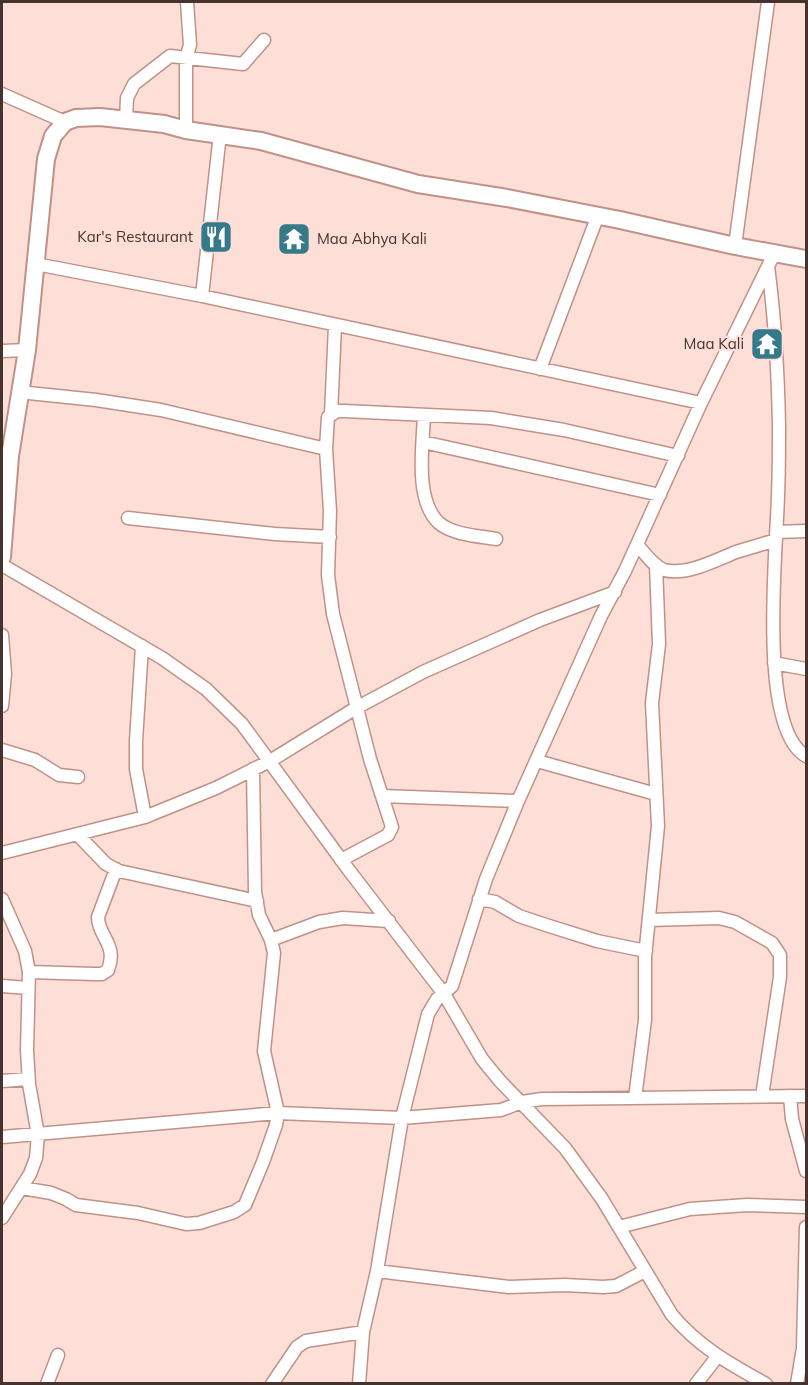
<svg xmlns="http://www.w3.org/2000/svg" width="808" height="1385" viewBox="0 0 808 1385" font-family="Mulish,sans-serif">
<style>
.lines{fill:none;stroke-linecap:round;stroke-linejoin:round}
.street-casing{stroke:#bf9287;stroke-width:15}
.secondary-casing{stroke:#bf9287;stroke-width:20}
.street{stroke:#fff;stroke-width:12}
.secondary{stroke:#fff;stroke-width:16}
.labels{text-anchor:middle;stroke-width:4.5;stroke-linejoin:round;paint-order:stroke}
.poi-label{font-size:15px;fill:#46332f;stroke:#fddfd8;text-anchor:end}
</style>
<rect width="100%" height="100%" fill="#fddfd8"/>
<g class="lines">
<!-- street casing -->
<g class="street-casing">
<path id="street" d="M2 94 65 122
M126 120 127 98 134 84 170 56 243 64 264 40
M186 130V59L190 45 187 2
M735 246 768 2
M36 264 202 296 220 134
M768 266C775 320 778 372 779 426 779 449 779 472 778 495 777 546 757 728 806 756
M202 296 701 403
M2 351 27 350
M540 369 598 215
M19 392 96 400 161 410 326 449 328 417 337 411H344L491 418 564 430 678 456
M331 414 335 326
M424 415C423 445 414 500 439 523 453 535 479 536 496 539
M423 442 660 495
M326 449 330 511 328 575 333 614 370 759 392 827 388 835 341 860
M128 518 275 534 330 537
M776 532 806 531
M637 545C645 553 653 566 664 570 687 576 716 560 736 552 749 548 763 544 776 540
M2 565 162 658 206 689 242 724 348 869 444 994 482 1059 500 1081 565 1148 602 1199 672 1315C699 1347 730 1364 766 1384
M2 635 5 674 2 706
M142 646 136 741V769L145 817
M774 663 806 669
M2 750 35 760 59 775 78 777
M537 761 656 794
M382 796 518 801
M78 835 106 864 119 871 257 901
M2 853 145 817 216 788 270 761 356 708 423 672 540 620 615 592
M2 899 25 951 29 972 27 1050 29 1084 38 1135 36 1158 30 1174 2 1218
M479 899 495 902 519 916 546 925 597 941 646 951
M649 920 719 918 735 922 772 943 780 955V977L762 1096
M271 940 319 922 343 918 389 921
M29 972 94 974H102L108 970C118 944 98 937 98 917L116 869
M2 986 28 988
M2 1081 28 1079
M790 1096 792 1119 806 1171
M635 1098 645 1020V957L658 826 652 703 659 644 656 565
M2 1137 278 1113 402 1118 501 1110 522 1102 542 1099 806 1096
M22 1188 51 1193 66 1199 76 1205 138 1213 186 1224 199 1223 234 1212 245 1205 263 1162 276 1125 278 1113 264 1051 274 953 271 940 259 915 255 892 253 769
M619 1227 690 1209 747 1205 806 1207
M377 1271 509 1287 565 1285 603 1287 616 1286 645 1271
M47 1384 58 1355
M272 1384 297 1347 306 1341 363 1332
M359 1384 363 1332 377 1271 402 1118 428 1014 437 999 452 986 486 879 518 801 601 616 625 571 701 403 774 254
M696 1384 717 1357
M797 1384 803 1348 806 1227"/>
</g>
<!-- secondary casing -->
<g class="secondary-casing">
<path id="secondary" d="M2 557 10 456 27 350 46 159 53 136 65 122 76 118 100 117 164 124 186 130 261 141 418 184 507 198 620 220 735 246 806 259"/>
</g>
<!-- street -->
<use href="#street" class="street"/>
<!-- secondary -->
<use href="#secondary" class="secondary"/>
</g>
<!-- icons -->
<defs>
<g id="restaurant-square" transform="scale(1.725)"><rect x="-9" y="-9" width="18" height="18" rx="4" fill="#367a89" stroke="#fddfd8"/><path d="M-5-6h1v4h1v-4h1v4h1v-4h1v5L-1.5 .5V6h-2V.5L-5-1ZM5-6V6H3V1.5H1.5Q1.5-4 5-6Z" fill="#fff"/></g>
<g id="temple-square" transform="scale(1.725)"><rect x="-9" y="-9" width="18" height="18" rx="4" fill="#367a89" stroke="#fddfd8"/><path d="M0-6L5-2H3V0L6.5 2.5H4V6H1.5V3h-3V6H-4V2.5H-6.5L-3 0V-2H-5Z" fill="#fff"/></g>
</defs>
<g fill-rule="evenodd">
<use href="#restaurant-square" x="216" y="237"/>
<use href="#temple-square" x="294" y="239"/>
<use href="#temple-square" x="767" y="344"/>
</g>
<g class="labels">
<!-- poi labels -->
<g class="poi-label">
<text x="193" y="242">Kar's Restaurant</text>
<text x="317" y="244" text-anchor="start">Maa Abhya Kali</text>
<text x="744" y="349">Maa Kali</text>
</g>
</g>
<!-- border -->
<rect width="808" height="1385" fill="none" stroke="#46332f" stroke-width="6"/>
</svg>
